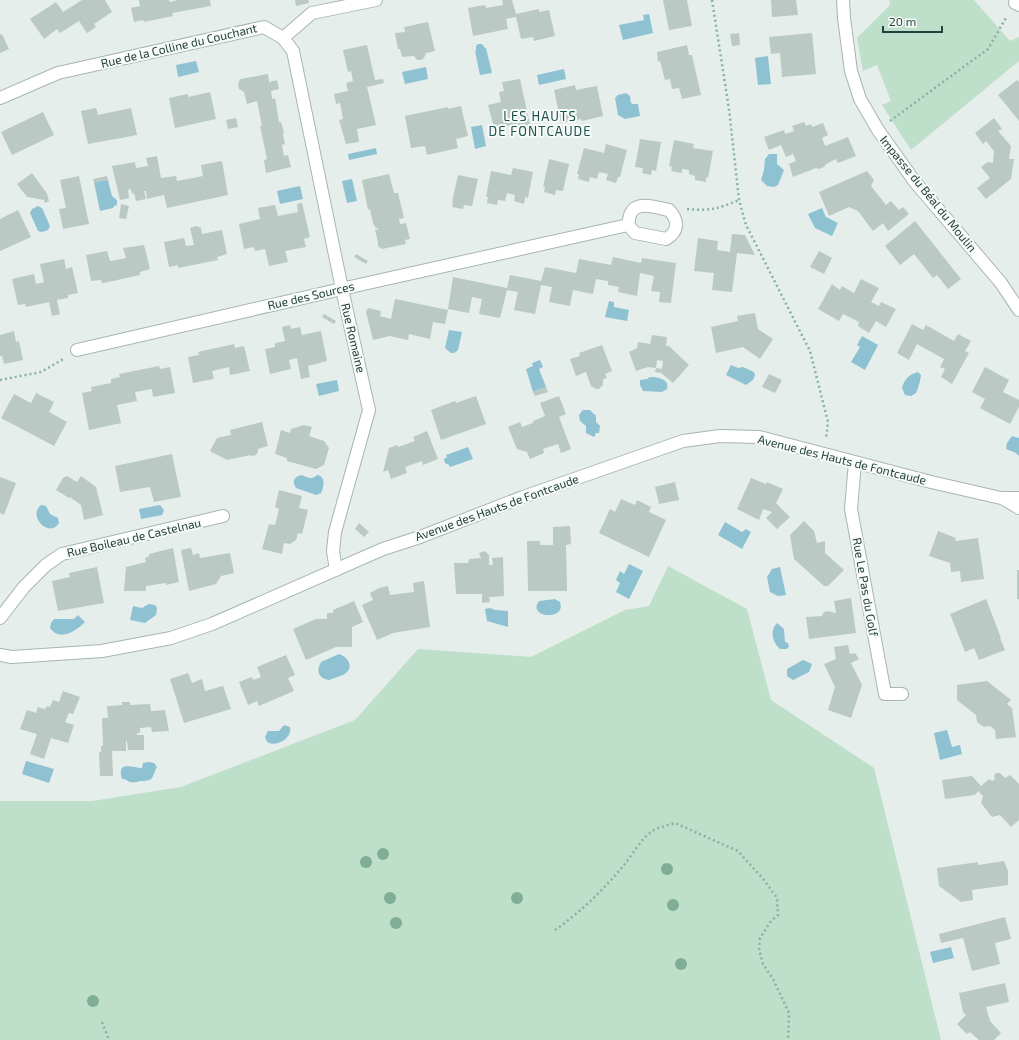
<svg xmlns="http://www.w3.org/2000/svg" width="1019" height="1040" viewBox="0 0 1019 1040" font-family="'Exo 2',sans-serif">
<style>
.green{fill:#bedfc9}
.water{fill:#8ec2d2}
.building{fill:#bac9c4}
.lines{fill:none;stroke-linecap:round;stroke-linejoin:round}
.minor-casing{stroke:#a7b6b3;stroke-width:14}
.path{stroke:#86b1a7;stroke-width:2.5;stroke-dasharray:2 3;stroke-linecap:butt}
.minor{stroke:#fff;stroke-width:12}
.tree{fill:#80ad96}
.labels{text-anchor:middle;stroke-width:4;stroke-linejoin:round;paint-order:stroke}
.street-label{font-size:12px;fill:#24403b;stroke:#f6faf8}
.neighbourhood-label{font-size:13px;letter-spacing:1px;fill:#1f524a;stroke:#f6faf8}
</style>
<rect width="100%" height="100%" fill="#e5eeeb"/>
<!-- green -->
<path class="green" d="M889 0H974L1010 41 1019 37V61L911 150 882 105 891 101 877 65 863 71 857 38 890 5Z
M668 566 747 609 771 700 874 768 941 1040H0V801H92L181 787 355 720 418 649 531 657 625 610 649 606Z"/>
<!-- water -->
<path class="water" d="M649 14 653 33 623 40 619 25 644 20 643 15Z
M478 44H482L485 48H486L492 73 480 75 475 51H476V46Z
M768 56 771 84 758 85 755 58Z
M196 61 199 72 178 77 176 65Z
M426 67 428 79 405 84 402 72Z
M564 69 566 79 539 85 537 75Z
M626 93 630 96 631 103 633 104H638L640 116 625 119 618 115 615 98 618 95Z
M482 125 486 146 475 149 471 127Z
M376 148 377 154 349 160 348 154Z
M769 154H777V164L784 170 778 185 774 187 767 186 761 180 764 170 765 159Z
M352 179 357 201 347 203 342 181Z
M108 180 112 196 117 200V205L114 206 113 208 100 211 94 182Z
M300 186 303 199 280 204 277 191Z
M38 206 42 208 50 226 48 230 42 232 38 231 30 213 32 209Z
M822 208 826 217 838 223 832 236 815 228 808 214Z
M609 301 614 302V307L629 310 627 321 605 317Z
M449 330 462 332 458 350 454 353H451L445 348Z
M862 336 878 345 865 370 851 362 860 347 857 345Z
M540 360 543 367 539 369 546 387 533 392 526 369 533 366 532 363Z
M731 365 738 368 743 367 754 372 755 375 753 380 746 385 726 375Z
M918 372 921 375C921 378 918 389 916 393L911 396 905 395 902 388C904 380 909 374 918 372Z
M650 377C658 377 670 379 667 389L662 392 643 391 640 385V380L647 379Z
M337 380 339 391 319 396 316 384Z
M583 410H590L596 416V422L600 426 599 433H596L594 437 586 433V426L580 421 579 415Z
M1012 436 1019 438V456L1016 453 1006 449 1007 443Z
M468 447 473 459 450 467 449 465 445 463 444 459 447 457 446 455Z
M302 475C309 478 311 480 317 475 326 476 324 487 321 493L316 495 296 488 294 484C293 478 297 476 302 475Z
M41 505 46 506 50 514 58 518 59 523C49 539 27 516 41 505Z
M160 505 164 510 162 515 141 519 139 509Z
M725 522 742 532 746 529 751 532 742 549 718 535Z
M629 564 643 571 629 599 616 592 620 583 616 580 620 571 624 574Z
M780 567 786 595 778 596 770 592 767 577 772 569Z
M555 599 560 602C567 621 526 618 539 601Z
M149 604 155 605 157 608 156 615 145 623 130 620 133 606 142 608Z
M490 608 495 610 508 611V627L487 621 485 609Z
M78 615 85 622C76 631 60 642 50 628L51 623 54 619H74Z
M777 623 784 629 785 642 788 643 789 646 787 649H780C773 643 769 631 777 623Z
M339 654C346 656 354 665 347 672 343 676 334 678 329 680 318 678 316 671 321 662Z
M803 660 812 664 809 672 793 680 787 676V669Z
M284 725 290 727C293 738 276 748 267 742L265 737 268 731H279Z
M947 730 952 747 960 745 962 754 940 760 934 733Z
M26 761 54 769 49 783 22 774Z
M149 762 154 763 157 767C151 777 156 781 140 781 137 782 133 783 130 782 127 781 126 779 122 779 116 760 133 768 142 768L143 763Z
M951 947 954 958 933 963 930 952Z"/>
<!-- building -->
<path class="building" d="M82 0H105L112 12 94 24 96 27 87 33 79 21 60 33 57 29 44 39 30 19 56 2 63 12Z
M139 0H169L170 2 178 0H210L211 6 172 13 173 16 144 22 143 20 134 22 131 8 140 6Z
M295 0H308L309 3 296 6Z
M502 0H512L516 14 539 9V12L549 10 555 36 534 41 533 37 521 39 516 17 506 19 508 29 473 36 468 8 485 5 486 8 503 5Z
M663 0H687L692 26 669 30Z
M771 0H796L798 15 772 17Z
M428 22 435 51 426 53 424 58 421 60H417L414 56 402 57 400 49H398L395 33 405 32 404 27Z
M739 33 740 45 732 46 730 34Z
M812 33 816 74 782 77 780 53 771 54 769 37Z
M2 34 9 49 0 53V35Z
M367 45 375 80 383 79 384 83 367 87 376 125 357 129 359 142 346 144 339 120 343 119 340 103 336 104 334 94 348 91 346 83 353 81 351 71 348 72 343 50Z
M687 45 689 55H692L701 95 682 99 679 88 672 89 670 79 665 80 660 61 658 62 657 52Z
M268 74 269 82 277 80 279 89 271 91 272 99 275 98 279 122H281L284 133 283 134 285 144 282 145 284 156 288 155 291 167 266 173 264 160 267 159 260 126H262L257 101 247 104 244 92 239 89 238 84 240 79Z
M520 79 530 125 518 128 517 124 494 128 488 105 501 102 499 92 504 91 502 82Z
M1017 80 1019 82V121L998 95Z
M575 85 576 90 597 86 603 116 582 121 581 119 561 123 554 90Z
M210 92 216 119 175 128 169 98 188 94V97Z
M461 106 468 136 456 139 458 148 427 155 425 146 411 148 405 116 448 107V109Z
M96 108 98 115 131 108 137 135 88 144 81 111Z
M43 112 54 135 12 155 1 132Z
M236 118 238 127 228 129 226 120Z
M994 118 1002 129 998 131 1011 146 1009 159H1014L1011 179 986 199 977 188 990 178 981 167 988 162 993 163 994 151 986 141 983 144 975 133Z
M804 122 806 126 811 124 812 127 823 123 828 135 822 138 825 146 848 137 856 156 838 163 836 159 826 164 824 167 819 169 816 168 793 177 789 164 796 161 793 154 786 157 781 145 769 150 764 137 784 130 785 134 794 131 792 126Z
M640 139 661 142 656 171 652 170 651 175 642 173 643 168 635 167Z
M674 140 694 144 693 148 713 151 708 178 706 177V182L695 180V176L689 174V170L682 169V173L671 171 672 167 669 166Z
M606 144 627 150 620 177H618L616 183 606 180 608 174 599 172 597 179 590 177 589 182 578 179 579 174H577L584 148 604 153Z
M157 156 161 178 176 176 177 181 203 176 201 165 222 161 228 195 167 208 164 195 147 199 146 191H144L146 199 136 201 134 193 132 194 131 189 128 190 129 198 120 200 112 166 135 162 136 168 148 166 146 158Z
M549 159 569 164 563 191 556 190 555 195 544 192 545 187H543Z
M513 168 533 172 528 198 525 197 524 204 514 201 515 195 507 193 505 201 498 200 497 205 487 203 488 197H486L491 171 511 175Z
M867 171 874 180 871 186 886 205 891 201 899 210 903 207 909 214 888 231 883 223 873 231 858 211 849 207 829 216 819 192Z
M32 173 45 191H46L49 201 45 203 44 200 27 197 17 184Z
M389 174 394 193H398L404 218 399 219 400 224 406 223 410 239 405 240 406 244 382 249 378 246V242L375 230 379 229 375 227 373 223 370 209 368 210 362 180Z
M458 175 478 179 472 206 464 205 463 209 452 207 453 202H452Z
M79 176 89 224 63 229 59 209 66 208 60 180Z
M107 176 108 180 94 182 93 179Z
M302 203 310 237 304 239 306 247 285 251 288 262 269 266 265 249 255 251 254 247 244 249 239 224 260 219 258 208 275 205 278 216 298 212 297 204Z
M121 204 129 206 126 219 119 218Z
M18 210 31 237 0 251V219Z
M915 221 961 279 948 289 937 275 933 278 914 254 900 265 885 246Z
M197 226 201 228 202 234 222 230 227 254 217 257 218 260 178 268V265L169 267 164 242 184 238 186 246 194 245 190 228Z
M732 234 745 235 755 255 737 253 732 292 712 290 714 273 694 271 698 238 718 241 717 250 730 252Z
M144 245 150 269 140 272V275L113 281 102 283 101 280 91 281 86 255 107 251 110 261 117 260 126 258 123 248Z
M819 251 832 258 824 274 810 267Z
M356 254 368 261 366 264 354 257Z
M613 257 641 263 642 258 676 263 671 303 659 302 660 292 651 291 654 276 640 273 637 296 618 292 619 287 608 285V281L596 279 593 294 573 290 570 306 549 302 552 287 541 285 535 314 514 310 518 292 507 290 500 318 479 314 482 299 472 297 469 313 448 309 453 277 507 288 510 275 541 281 545 267 576 273 579 259 611 265Z
M64 259 66 269 72 267 78 293 68 295V298L57 300 60 314 52 316 49 302 26 307 25 304 18 305 12 279 34 274 36 284 44 282 40 264Z
M861 279 879 288 871 302 879 306 881 302 896 309 886 327 876 321 869 333 858 326 859 322 843 314 839 321 818 309 832 284 840 290 842 286 854 293Z
M395 299 448 310 445 324 433 322 430 339 409 334 408 340 390 336 373 340 366 312 368 308 381 311 380 316 391 319Z
M755 313 758 329 773 339 760 359 743 347 716 353 711 327 738 321 737 316Z
M324 314 336 321 334 324 322 317Z
M912 324 923 330 926 325 954 341 958 334 971 341 965 351 969 353 952 384 941 377 945 369 940 367 944 359 917 344 909 360 897 353Z
M290 325 291 329 300 327 302 335 321 331 327 361 308 366 310 377 301 379 297 358 289 360 291 369 270 374 265 349 275 347V343L285 341 282 327Z
M14 331 16 342 19 341 23 360 4 364 2 356H0V335Z
M652 335 667 337 666 346H669L689 365 673 383 661 373 655 372 656 368 662 369 663 361 657 360 656 368 648 367 636 371 629 352 637 348 638 342 650 344Z
M234 344 235 348 244 346 250 371 230 375 229 367 212 371 214 379 193 383 188 357 199 355 198 352Z
M602 345 612 371 605 374 607 378 603 379V385L599 389H596L591 386 586 372 576 376 570 359 580 356 579 353Z
M159 366 160 369 170 367 175 393 153 397 152 389 135 392 137 401 117 405 121 423 89 430 82 393 92 391 91 387 111 383V379L120 377 119 374Z
M985 367 1009 380 1003 392 1019 400V407L1010 424 980 408 985 399 972 392Z
M769 374 782 380 775 393 762 387Z
M546 387 548 392 535 396 533 392Z
M36 393 54 402 49 412 67 422 54 446 1 418 14 394 31 403Z
M476 396 486 424 441 440 431 410 455 401 456 403Z
M559 396 566 414 559 417 571 449 561 453 558 444 543 449 544 453 530 459 527 452 517 449 508 427 520 422 522 427 533 423V421L545 416 540 403Z
M262 422 268 446 258 449V452L256 455 251 456V455L227 460 210 451 217 438 231 435 230 430Z
M304 425 312 427 309 436 324 441 329 448 324 465 316 469 287 461V458L275 454 281 430 290 433 291 429Z
M427 431 438 459 423 465 422 461 405 467 407 473 391 479 388 470 383 472 389 448 397 445 398 447 415 441 413 437Z
M172 454 181 497 154 502 150 487 120 492 115 466Z
M67 476 77 482 81 476 96 487 103 515 84 520 81 505 70 497 69 498 56 490 63 478Z
M0 477 16 483 4 515 0 513Z
M751 478 766 484 767 482 783 489 776 503 790 517 777 529 766 518 772 512 763 509 759 520 737 509Z
M675 482 679 500 659 504 655 487Z
M279 490 302 496 299 508 308 510 302 534 298 533 296 540 290 544 284 543 282 554 262 549 269 524 275 525 279 509 275 507Z
M621 499 635 505 637 500 651 507 649 512 666 520 649 557 599 533 610 509 615 512Z
M804 521 814 531 817 543 825 541V553L844 570 828 586H824L794 559 790 535Z
M359 523 369 532 364 537 355 529Z
M570 526 571 544 566 545 567 591H528L527 541H540V545H553V527Z
M938 531 956 538 955 541 978 538 984 579 961 582 960 571 951 572 950 563 929 556Z
M173 548 179 582 166 585V583L146 586V591H124L126 567 146 562 145 558 149 556V554Z
M191 548 193 555 199 553 200 558 230 553 234 573 221 576 216 584 189 591 181 550Z
M485 551 489 555V565H493L492 558 503 557 504 596 489 597 490 602 482 603V594H456L454 563H468L469 559 481 558 479 553Z
M97 567 104 603 58 611 52 581 70 577 69 573Z
M1017 570H1019V599H1017Z
M424 581 430 627 393 633 377 640 362 605 373 600 370 593 379 588 388 586 390 595 414 592 413 583Z
M851 598 856 633 809 639 806 617 822 616 823 613 827 611 836 613 834 601Z
M986 599 1001 638H1000L1005 650 979 660 974 648 965 652 950 614Z
M354 601 363 622 352 627V647H336L306 660 293 629 316 619H327V613H333V610Z
M848 645 850 654 855 653 859 659 851 663 862 685 851 718 828 710 835 687 824 664 836 659 834 647Z
M286 655 295 675 288 678 294 691 259 706 257 701 248 705 239 682 252 677 253 680 261 677 257 667Z
M188 673 192 683 202 679 205 691 223 686 231 709 184 723 170 679Z
M987 681 1011 700 1007 704 1012 708 1016 737 996 739 995 730 990 726 984 727 977 722 976 715 957 700V685Z
M63 691 80 697 73 714 69 713 65 722 74 725 68 743 51 738 44 759 30 754 37 734 20 729 27 710 36 713 38 707 45 709 47 706 50 707 53 700 59 702Z
M122 702H130V705L150 704 151 711 165 710 169 731 152 732 151 727 140 728V733H137V735H144V750H128L127 741H126V751H112L113 776H100L99 752H101V746H103L102 718H108L107 706 122 705Z
M996 773H1000L1005 778 1010 775 1019 784V820L1011 827 1000 815 992 817 981 803 983 796 978 791 975 795 945 799 942 780 972 776 981 786 989 779 992 781 995 779 994 776Z
M1004 861 1008 871V885L972 890 973 900 961 902 939 886 937 868 978 862V865Z
M1005 917 1011 939 995 943 1000 964 972 971 963 938 941 943 939 934Z
M1005 983 1009 1002 986 1007 990 1021 1001 1033 994 1040H979L970 1032 967 1034 957 1024 966 1015 963 1012 959 993Z"/>
<g class="lines">
<!-- minor casing -->
<g class="minor-casing">
<path id="minor" d="M843 0 844 18 851 71 860 99 878 130 915 182 1001 283 1019 310
M1015 3 1019 5
M283 38 293 51 342 289 369 410 335 532 333 551 336 570
M0 98 58 73 264 27 283 38 312 13 376 0
M77 350 359 285 628 225 635 233 666 239C679 231 679 221 669 210 658 208 637 200 631 213 629 216 629 221 628 225
M855 462 851 509 885 694H902
M1002 498 1019 508
M0 618 24 587 46 565 62 554 223 516
M0 655 12 657 102 651 171 638 212 624 383 549 420 537 523 497 683 441 720 436 759 437 931 482 1001 498H1019"/>
</g>
<!-- path -->
<path class="path" d="M712 0 729 109 739 200 746 225 810 351 828 422 826 439
M890 121 988 49 1007 16
M687 209C711 211 717 209 739 200
M0 380 41 372 65 358
M555 930C581 912 604 889 624 865 633 854 642 837 654 830 661 827 668 825 675 823L738 851 764 880 777 898 778 915 771 921 760 938 759 949 763 964 773 979 789 1013 788 1040
M102 1022 109 1040"/>
<!-- minor -->
<use href="#minor" class="minor"/>
</g>
<!-- trees -->
<g class="tree">
<circle cx="383" cy="854" r="6"/>
<circle cx="366" cy="862" r="6"/>
<circle cx="667" cy="869" r="6"/>
<circle cx="390" cy="898" r="6"/>
<circle cx="517" cy="898" r="6"/>
<circle cx="673" cy="905" r="6"/>
<circle cx="396" cy="923" r="6"/>
<circle cx="681" cy="964" r="6"/>
<circle cx="93" cy="1001" r="6"/>
</g>
<g class="labels">
<!-- street labels -->
<g class="street-label">
<text transform="translate(179 46) rotate(-13)" y="4">Rue de la Colline du Couchant</text>
<text transform="translate(928 194) rotate(51)" y="4">Impasse du Béal du Moulin</text>
<text transform="translate(311 296) rotate(-13)" y="4">Rue des Sources</text>
<text transform="translate(353 338) rotate(77)" y="4">Rue Romaine</text>
<text transform="translate(842 460) rotate(14)" y="4">Avenue des Hauts de Fontcaude</text>
<text transform="translate(497 508) rotate(-20)" y="4">Avenue des Hauts de Fontcaude</text>
<text transform="translate(134 538) rotate(-13)" y="4">Rue Boileau de Castelnau</text>
<text transform="translate(865 587) rotate(80)" y="4">Rue Le Pas du Golf</text>
</g>
<!-- neighbourhood labels -->
<g class="neighbourhood-label">
<text x="540" y="121">LES HAUTS<tspan x="540" dy="15">DE FONTCAUDE</tspan></text>
</g>
</g>
<!-- scale -->
<path d="M883 26v6h59v-6" fill="none" stroke="#24403b" stroke-width="2"/>
<text x="889" y="26" font-size="12" fill="#24403b" stroke="#f6faf8" stroke-width="3" paint-order="stroke">20 m</text>
</svg>
